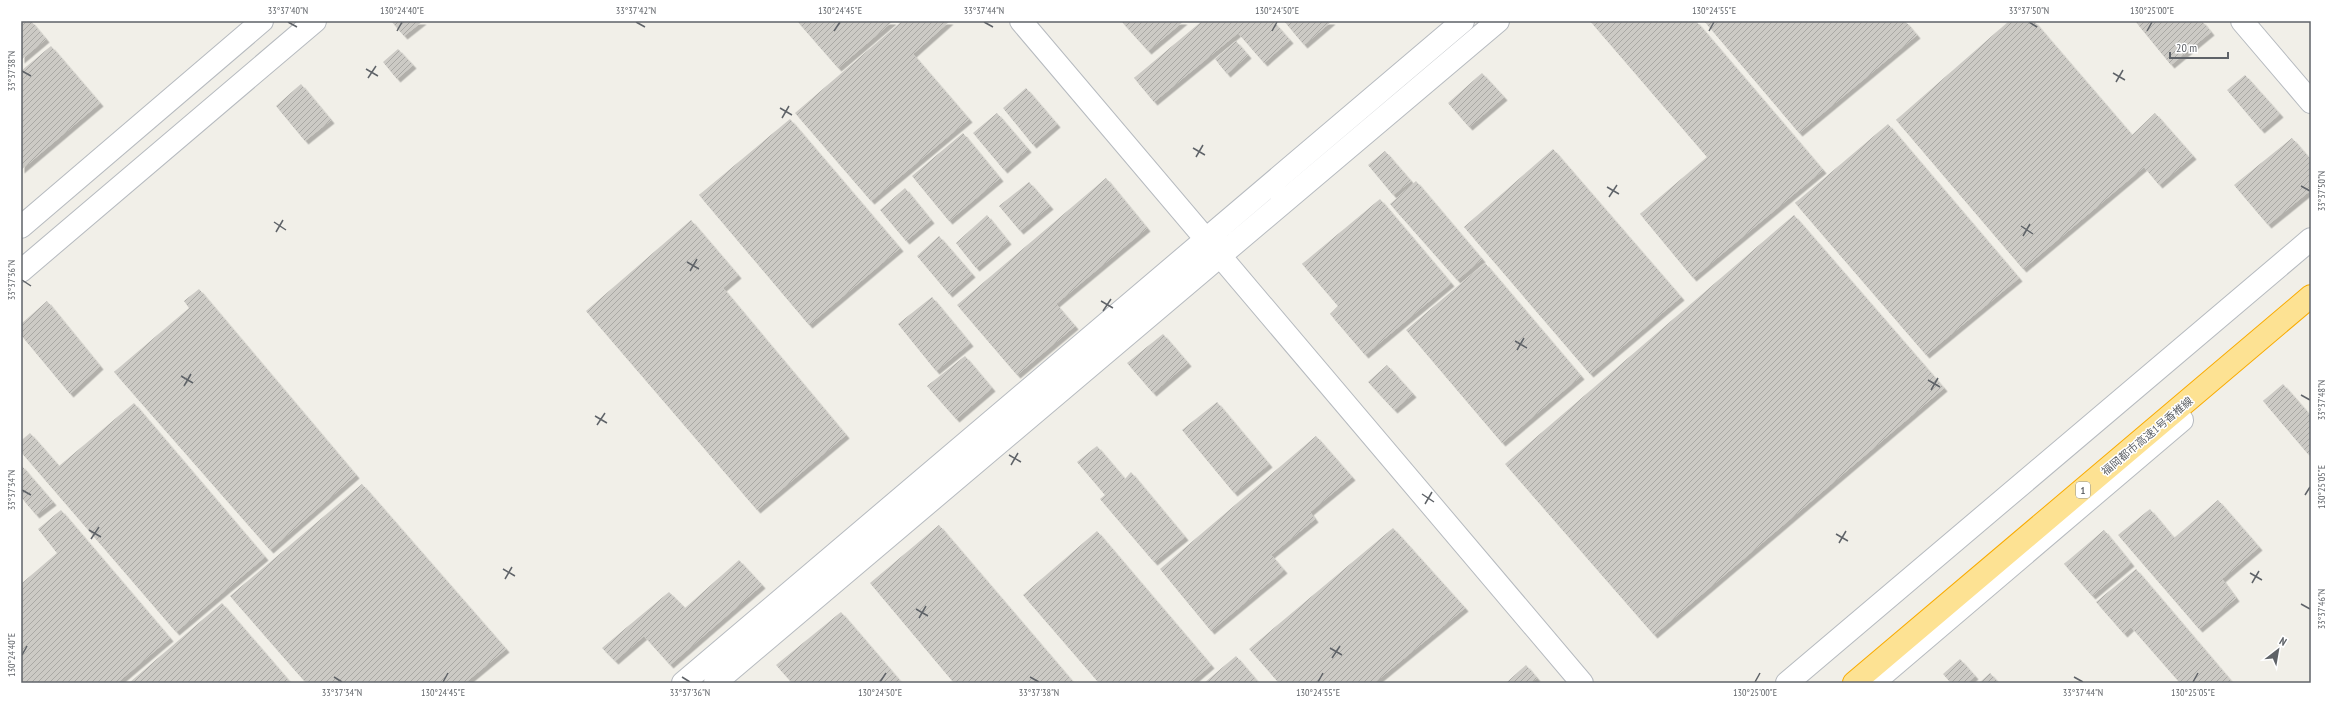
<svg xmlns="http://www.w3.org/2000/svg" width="2332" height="704" viewBox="0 0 2332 704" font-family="'PT Sans Narrow','Noto Sans JP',sans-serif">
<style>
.building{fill:url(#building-hatch);filter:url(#shadow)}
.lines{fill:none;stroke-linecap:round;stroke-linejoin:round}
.secondary-casing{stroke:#b6babf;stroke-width:24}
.highway-casing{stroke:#f9ab00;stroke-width:24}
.secondary{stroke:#fff;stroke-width:22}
.highway{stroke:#fde293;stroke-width:22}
.ticks{fill:none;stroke:#5f6368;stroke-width:1.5}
.labels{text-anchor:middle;stroke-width:3;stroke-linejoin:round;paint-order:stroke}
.shield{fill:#fff;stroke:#8f9295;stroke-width:1}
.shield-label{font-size:10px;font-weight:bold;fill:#5f6368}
.street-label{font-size:11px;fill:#5f6368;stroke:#fff}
.neatline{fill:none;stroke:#5f6368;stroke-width:1.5}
.ticks-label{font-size:10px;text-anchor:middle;fill:#5f6368}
</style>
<defs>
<pattern id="building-hatch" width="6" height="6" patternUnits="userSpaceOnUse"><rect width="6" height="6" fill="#cccac5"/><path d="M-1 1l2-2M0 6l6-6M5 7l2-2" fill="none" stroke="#a9a8a4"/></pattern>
<filter id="shadow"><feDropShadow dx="3.5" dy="3.5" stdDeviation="0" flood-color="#0004"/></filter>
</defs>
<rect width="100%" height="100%" fill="#f1efe8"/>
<!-- building -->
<path class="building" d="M21 21H31L46 39 21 60Z
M391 21H423L404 36Z
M797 21H893L838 68Z
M902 21H950L913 54 969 119 871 201 795 113Z
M1121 21H1184L1148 51Z
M1202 21H1273L1290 40 1264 63 1238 33 1154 102 1134 78Z
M1284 21H1332L1304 45Z
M1590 21H1696L1823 170 1693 278 1640 214 1707 157Z
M1704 21H1905L1917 35 1799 133Z
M2009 21H2034L2132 135 2155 113 2193 156 2159 185 2144 167 2023 269 1896 120Z
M2135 21H2202L2211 32 2171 65Z
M1236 41 1248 55 1227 74 1215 59Z
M51 46 100 103 21 170V71Z
M398 49 413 65 397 79 383 62Z
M1482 73 1504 97 1469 127 1448 103Z
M2245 75 2280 114 2261 130 2227 90Z
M301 84 331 120 305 141 276 106Z
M1026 88 1057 124 1033 145 1003 108Z
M997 113 1028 149 1004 170 973 133Z
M790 119 900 248 809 325 699 195Z
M1888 124 2019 278 1926 355 1795 203Z
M963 133 1000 178 949 221 912 176Z
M2292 138 2311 160V190L2268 225 2234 185Z
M1553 149 1681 297 1590 374 1464 227Z
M1385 151 1411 181 1393 195 1368 165Z
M1106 178 1147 228 1056 304 1075 326 1017 375 957 305Z
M1416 181 1482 259 1457 280 1390 204Z
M1029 182 1050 206 1020 231 999 206Z
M905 188 931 220 906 241 880 210Z
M1380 199 1451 283 1365 355 1330 314 1338 306 1302 264Z
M987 215 1008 241 976 268 956 243Z
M1794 215 1944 388 1654 635 1505 464Z
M691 220 738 275 723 288 846 435 757 510 586 311Z
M939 236 972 274 949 294 917 256Z
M1485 263 1581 376 1502 443 1406 330Z
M199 289 356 475 270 550 114 372 189 308 184 301Z
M932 297 970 343 936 371 898 324Z
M47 301 100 366 70 394 21 335V324Z
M1163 334 1188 363 1153 393 1127 363Z
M965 356 992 388 956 419 927 386Z
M1387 365 1413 394 1394 410 1368 382Z
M2283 384 2311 416V451L2308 454 2263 401Z
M1217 402 1269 464 1234 493 1182 430Z
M134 403 265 557 176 632 21 452V441L30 433 59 466Z
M1316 436 1352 477 1310 512 1315 519 1271 555 1284 570 1211 631 1160 569Z
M1097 446 1125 479 1131 472 1185 537 1154 562 1100 499 1105 495 1077 462Z
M21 465 53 502 36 515 21 497Z
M362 484 506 649 465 683H306L230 596Z
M2218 500 2259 547 2222 579 2236 598 2199 629 2118 535 2150 509 2174 538Z
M61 510 170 638 117 683H21V584L57 553 38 529Z
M939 525 1074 683H954L870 583Z
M1393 528 1465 608 1374 683H1279L1249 649Z
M2104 530 2131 563 2092 596 2064 564Z
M1097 531 1211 665 1190 683H1099L1023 595Z
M739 560 762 585 670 665 644 636 615 661 602 648 669 592 685 608Z
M2136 569 2233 683H2180L2131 627 2124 634 2096 602Z
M222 603 291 683H129Z
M841 612 902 683H792L776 665Z
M1236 656 1259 683H1204Z
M1960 659 1975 676 1967 683H1951L1943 674Z
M1526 665 1537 678 1530 683H1506Z
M1990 673 1999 683H1979Z"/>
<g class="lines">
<!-- secondary casing -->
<g class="secondary-casing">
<path id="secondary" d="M1021 21 1582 683
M2242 21 2311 102
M21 227 262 21
M21 271 315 21
M683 683 1463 21
M715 683 1498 21
M1787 683 2311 239
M1873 683 2182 420"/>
</g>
<!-- highway casing -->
<g class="highway-casing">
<path id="highway" d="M1854 683 2311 296"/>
</g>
<!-- secondary -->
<use href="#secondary" class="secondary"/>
<!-- highway -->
<use href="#highway" class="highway"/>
</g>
<!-- ticks -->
<path class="ticks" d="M288 22 297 27M636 22 645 27M984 22 993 27M2029 22 2037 27M397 31 402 22M834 31 840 22M1272 31 1277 22M1709 31 1714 22M2147 31 2152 22M366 69 378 76M22 71 31 76M2113 73 2125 80M368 78 376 66M2116 82 2123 70M780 108 792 115M782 118 789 106M1193 148 1205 155M1196 157 1203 145M2301 186 2310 191M1607 187 1619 194M1609 197 1617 185M274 222 286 230M2021 226 2033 234M276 232 283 220M2023 236 2030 224M687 262 699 269M690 271 697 259M22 280 31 286M1101 301 1113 308M1103 311 1111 299M1515 341 1527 348M1517 350 1524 338M181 376 193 383M1928 380 1940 387M184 386 191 374M1931 390 1938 378M2301 395 2310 400M595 416 607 423M597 425 605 413M1009 455 1021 462M1011 465 1018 453M22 490 31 495M1422 494 1434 502M2305 495 2310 487M1425 504 1432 492M89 530 101 537M1836 534 1848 541M91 539 99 527M1839 543 1846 531M503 569 515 576M2250 573 2262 580M505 579 512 567M2252 583 2259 571M2301 604 2310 609M916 609 928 616M919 618 926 606M1330 648 1342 655M22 655 27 646M1332 658 1340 646M334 677 342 682M682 677 690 682M1030 677 1039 682M2074 677 2083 682M443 682 448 673M880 682 886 673M1318 682 1323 673M1755 682 1760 673M2193 682 2198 673"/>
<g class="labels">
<!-- shield labels -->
<rect class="shield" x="2076" y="482" width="14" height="16" rx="3"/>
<g class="shield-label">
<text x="2083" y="494">1</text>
</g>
<!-- street labels -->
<g class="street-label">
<text transform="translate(2147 436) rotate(-40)" y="4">福岡都市高速1号香椎線</text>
</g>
</g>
<!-- border -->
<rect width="2332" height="704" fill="none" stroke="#ffffff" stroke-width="44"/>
<!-- north arrow -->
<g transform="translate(2278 650) rotate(31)" stroke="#ffffff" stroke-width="3" paint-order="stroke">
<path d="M0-3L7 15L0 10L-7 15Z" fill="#5f6368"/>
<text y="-6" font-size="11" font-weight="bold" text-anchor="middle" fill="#5f6368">N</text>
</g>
<!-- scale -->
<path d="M2170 52v6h58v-6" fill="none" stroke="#5f6368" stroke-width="2"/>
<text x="2176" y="52" font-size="12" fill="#5f6368" stroke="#ffffff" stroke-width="3" paint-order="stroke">20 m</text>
<rect x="22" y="22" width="2288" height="660" class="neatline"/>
<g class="ticks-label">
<text x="288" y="14">33°37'40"N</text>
<text x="402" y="14">130°24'40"E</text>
<text x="636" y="14">33°37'42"N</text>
<text x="840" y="14">130°24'45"E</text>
<text x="984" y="14">33°37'44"N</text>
<text x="1277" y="14">130°24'50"E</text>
<text x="1714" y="14">130°24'55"E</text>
<text x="2029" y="14">33°37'50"N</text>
<text x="2152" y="14">130°25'00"E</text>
<text transform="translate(11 71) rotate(-90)" y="4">33°37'38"N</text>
<text transform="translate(2321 191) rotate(-90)" y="4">33°37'50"N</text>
<text transform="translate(11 280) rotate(-90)" y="4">33°37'36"N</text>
<text transform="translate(2321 400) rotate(-90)" y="4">33°37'48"N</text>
<text transform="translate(2321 487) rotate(-90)" y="4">130°25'05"E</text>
<text transform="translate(11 490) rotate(-90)" y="4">33°37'34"N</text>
<text transform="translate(2321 609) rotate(-90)" y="4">33°37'46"N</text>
<text transform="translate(11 655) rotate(-90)" y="4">130°24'40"E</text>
<text x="342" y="696">33°37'34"N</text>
<text x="443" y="696">130°24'45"E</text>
<text x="690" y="696">33°37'36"N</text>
<text x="880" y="696">130°24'50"E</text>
<text x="1039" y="696">33°37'38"N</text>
<text x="1318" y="696">130°24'55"E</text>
<text x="1755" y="696">130°25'00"E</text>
<text x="2083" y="696">33°37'44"N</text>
<text x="2193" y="696">130°25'05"E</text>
</g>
</svg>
